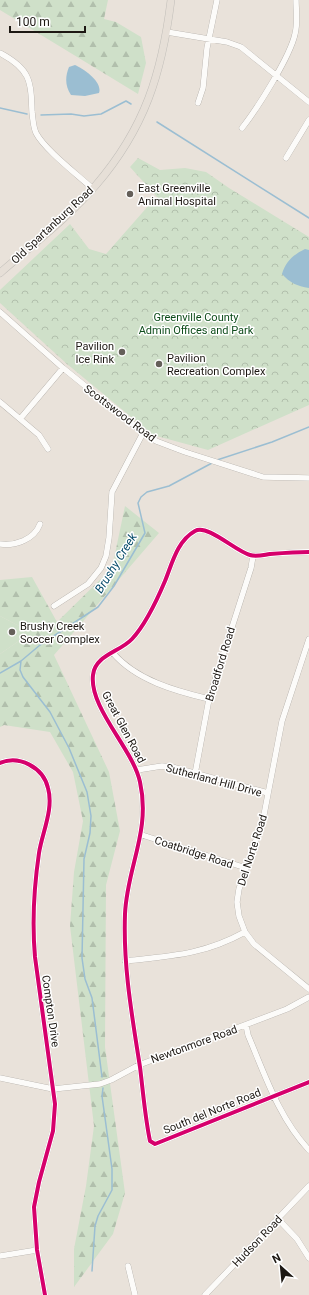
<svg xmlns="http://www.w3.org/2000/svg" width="309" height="1295" viewBox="0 0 309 1295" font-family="Roboto,sans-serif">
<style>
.green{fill:#cfe0c9}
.forest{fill:url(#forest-firs)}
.park{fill:url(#park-crowns)}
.water{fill:#9bbed2}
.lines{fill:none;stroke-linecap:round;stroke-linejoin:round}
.stream{stroke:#9bbed2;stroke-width:1.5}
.minor-casing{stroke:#a9a49e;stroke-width:6}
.major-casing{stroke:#c1beb9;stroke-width:8}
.minor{stroke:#fcfbf9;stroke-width:5.5}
.major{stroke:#e6dfd7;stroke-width:7}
.cycleway-casing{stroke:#fff;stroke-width:6}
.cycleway{stroke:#d6006c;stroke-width:4}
.poi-dot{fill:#645f59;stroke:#fff;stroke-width:1.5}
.labels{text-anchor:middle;stroke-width:3;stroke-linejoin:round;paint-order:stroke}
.poi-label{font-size:11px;fill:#1d1813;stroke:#fff;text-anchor:start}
.street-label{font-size:11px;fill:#1d1813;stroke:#fff}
.park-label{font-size:11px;fill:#0d4c1a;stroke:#fff}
.water-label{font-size:12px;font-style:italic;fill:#034968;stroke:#fff}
</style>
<defs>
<pattern id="forest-firs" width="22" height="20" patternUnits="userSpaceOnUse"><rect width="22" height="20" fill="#cfe0c9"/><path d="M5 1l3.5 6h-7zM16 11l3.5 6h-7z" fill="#b1bfac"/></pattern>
<pattern id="park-crowns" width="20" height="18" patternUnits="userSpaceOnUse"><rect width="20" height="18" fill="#cfe0c9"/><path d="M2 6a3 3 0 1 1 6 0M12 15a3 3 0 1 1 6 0" fill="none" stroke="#b1bfac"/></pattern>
</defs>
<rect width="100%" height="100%" fill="#e9e2da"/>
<!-- green -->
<path class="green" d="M0 616 21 627 26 636 0 654Z"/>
<!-- forest -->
<path class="forest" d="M0 0H108L104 19 116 22 141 37 146 63 138 94 0 10Z
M125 506 159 533 54 655 109 772 120 831 106 885 105 1047 125 1193 113 1234 74 1287V1249L86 1186 94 1126 70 926 74 872 83 821 73 772 50 732 4 725 0 727V654L26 636 21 627 0 616V580L32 577 57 622 112 568Z"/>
<!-- park -->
<path class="park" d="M138 158 160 170 185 168 206 172 229 188 309 237V405L208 450 153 435 67 364 0 303V290L70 224 89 249 106 254 149 205 158 198 130 167Z"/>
<!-- water -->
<path class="water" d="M75 65C84 69 103 82 99 93L85 96 71 95C65 86 65 77 69 67Z
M305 249 309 250V288C297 286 290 283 282 274 286 261 293 255 305 249Z"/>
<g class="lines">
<!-- stream -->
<path class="stream" d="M0 108 27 114
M41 115 71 114 84 116 101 114 126 101 131 104
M157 122 309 218
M217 460 272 442 309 427
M21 661 20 670 23 677 50 712 69 748 87 792 91 816 90 833 84 859 82 958 85 979 92 998 102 1077
M0 673 21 661 40 645 98 607 114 586 145 533 138 503 141 497 147 492 169 486 212 463
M92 1271 95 1226 98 1216 112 1190V1169L102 1096 103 1088"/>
<!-- minor casing -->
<g class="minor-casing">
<path id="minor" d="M167 32 227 42 241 47 309 102
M0 53C30 69 31 80 32 112 33 119 33 126 36 133 45 150 78 175 93 189
M198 103 203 88 207 48 217 0
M242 128C257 109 290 57 295 34 298 23 296 11 296 0
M286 158 309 120
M0 312 63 368 131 423 156 441 185 452 263 477 309 478
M0 402 39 435 48 449
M20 419 63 368
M0 544C15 546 34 540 40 524
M309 552C296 552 283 553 270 554 263 555 256 557 250 555 235 551 208 524 195 531 177 541 172 564 165 581 157 600 146 624 132 639 120 652 95 655 93 675 89 708 133 749 140 782 151 831 127 867 125 914 123 966 132 1016 140 1067 143 1091 145 1117 150 1141L155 1144 309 1082
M54 606 88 584 101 568 106 556 109 538 112 492 143 433
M309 639 282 721 263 820 239 889 237 902 239 916 245 932 254 944 309 989
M113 653C136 680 175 691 209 699
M0 763C19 755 43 767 48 788 54 809 42 833 39 853 34 887 32 923 35 957L55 1104 53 1131 39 1182 34 1207 37 1250 45 1295
M137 770 162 766 172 767 268 793
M195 774 209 699 251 568 253 556
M142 835 246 868
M125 961C171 956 203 955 245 932
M246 1025 248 1035C265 1075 279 1118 309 1150
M0 1078 53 1089 100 1084 111 1080 139 1065 287 1009 309 997
M278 1219 297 1239 309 1258
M0 1256 37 1250
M128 1266 135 1295
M205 1295 309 1186"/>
</g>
<!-- major casing -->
<g class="major-casing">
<path id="major" d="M0 273C32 245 68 218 96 185 145 128 162 73 171 0"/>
</g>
<!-- minor -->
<use href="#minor" class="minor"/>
<!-- major -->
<use href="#major" class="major"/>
<!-- cycleway casing -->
<g class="cycleway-casing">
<path id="cycleway" d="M309 552C296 552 283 553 270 554 263 555 256 557 250 555 235 551 208 524 195 531 177 541 172 564 165 581 157 600 146 624 132 639 120 652 95 655 93 675 89 708 133 749 140 782 151 831 127 867 125 914 123 966 132 1016 140 1067 143 1091 145 1117 150 1141L155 1144 309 1082
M0 763C19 755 43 767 48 788 54 809 42 833 39 853 34 887 32 923 35 957L55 1104 53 1131 39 1182 34 1207 37 1250 45 1295"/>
</g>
<!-- cycleway -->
<use href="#cycleway" class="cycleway"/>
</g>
<!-- markers -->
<g class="poi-dot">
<circle cx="130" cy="194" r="4"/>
<circle cx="122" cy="352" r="4"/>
<circle cx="159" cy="364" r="4"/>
<circle cx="12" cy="632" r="4"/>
</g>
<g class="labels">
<!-- poi labels -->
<g class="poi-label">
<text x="138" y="192">East Greenville<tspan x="138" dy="13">Animal Hospital</tspan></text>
<text x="114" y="350" text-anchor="end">Pavilion<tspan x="114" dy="13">Ice Rink</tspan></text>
<text x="167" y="362">Pavilion<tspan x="167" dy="13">Recreation Complex</tspan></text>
<text x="20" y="630">Brushy Creek<tspan x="20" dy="13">Soccer Complex</tspan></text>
</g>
<!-- street labels -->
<g class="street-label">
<text transform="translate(52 225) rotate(-43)" y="4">Old Spartanburg Road</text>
<text transform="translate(120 413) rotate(37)" y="4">Scottswood Road</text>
<text transform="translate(220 664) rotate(-73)" y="4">Broadford Road</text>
<text transform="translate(124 727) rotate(62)" y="4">Great Glen Road</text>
<text transform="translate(214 780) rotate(15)" y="4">Sutherland Hill Drive</text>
<text transform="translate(252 850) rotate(-72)" y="4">Del Norte Road</text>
<text transform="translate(194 852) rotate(18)" y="4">Coatbridge Road</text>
<text transform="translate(51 1011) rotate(82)" y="4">Compton Drive</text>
<text transform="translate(194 1044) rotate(-20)" y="4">Newtonmore Road</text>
<text transform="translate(212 1111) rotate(-22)" y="4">South del Norte Road</text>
<text transform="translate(257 1241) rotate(-46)" y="4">Hudson Road</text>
</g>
<!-- park labels -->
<g class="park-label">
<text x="196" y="321">Greenville County<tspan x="196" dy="13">Admin Offices and Park</tspan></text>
</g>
<!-- water labels -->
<g class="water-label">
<text transform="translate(116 563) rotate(-58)" y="4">Brushy Creek</text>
</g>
</g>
<!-- north arrow -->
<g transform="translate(281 1267) rotate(333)" stroke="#ffffff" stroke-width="3" paint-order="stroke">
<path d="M0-3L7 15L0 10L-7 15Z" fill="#1d1813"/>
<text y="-6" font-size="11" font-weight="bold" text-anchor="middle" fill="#1d1813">N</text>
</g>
<!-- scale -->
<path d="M10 26v6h75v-6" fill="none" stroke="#1d1813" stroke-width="2"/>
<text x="16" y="26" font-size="12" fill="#1d1813" stroke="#ffffff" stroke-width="3" paint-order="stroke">100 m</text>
</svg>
